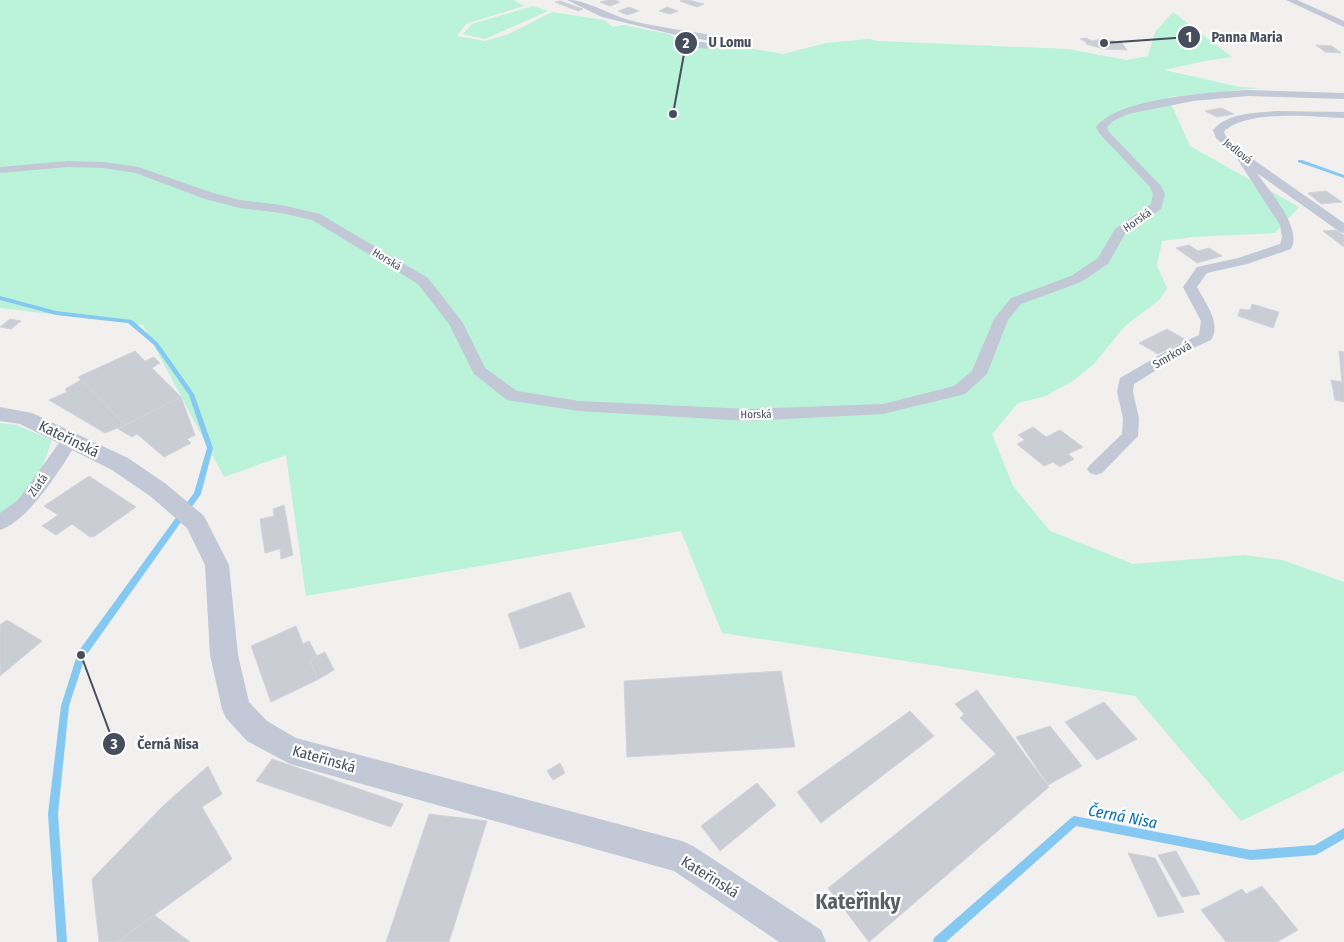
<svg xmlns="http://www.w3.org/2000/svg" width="1344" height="942" viewBox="0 0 1344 942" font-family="'Fira Sans Condensed',sans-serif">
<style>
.green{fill:#bbf2da}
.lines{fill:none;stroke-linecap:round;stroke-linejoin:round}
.stream{fill:#85c8f1;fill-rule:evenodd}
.building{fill:#cbcdd5;stroke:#d3d3db}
.minor{fill:#c2c8d5;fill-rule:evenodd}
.tertiary{fill:#c2c8d5;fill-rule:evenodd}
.labels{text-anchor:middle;stroke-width:4.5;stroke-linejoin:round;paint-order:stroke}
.far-street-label{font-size:11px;fill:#464e5e;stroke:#fff}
.street-label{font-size:12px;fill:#464e5e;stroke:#fff}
.near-street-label{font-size:15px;fill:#464e5e;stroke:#fff}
.near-water-label{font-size:16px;font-style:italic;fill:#036fb3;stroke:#fff}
.near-district-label{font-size:21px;font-weight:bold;fill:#5b5e64;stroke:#fff}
.leader{fill:none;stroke:#464e5e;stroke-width:2}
.callout-dot{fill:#464e5e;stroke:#fff;stroke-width:2}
.mark-label{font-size:15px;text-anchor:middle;font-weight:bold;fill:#fff}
.callout-label{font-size:14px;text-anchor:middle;font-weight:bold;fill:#464e5e;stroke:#fff;stroke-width:4.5;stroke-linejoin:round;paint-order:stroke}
</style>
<rect width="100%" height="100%" fill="#f2efef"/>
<!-- green -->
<path class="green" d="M0 0H514L524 6 466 24 457 36 485 41 509 34 552 12 604 20 613 27 624 25 669 34 686 45 711 49 726 44 783 54 826 43 869 39 878 41 1067 49 1127 60 1148 56 1155 32 1173 12 1232 57 1205 61 1164 70 1240 87 1261 88 1168 97 1190 146 1299 207 1275 233 1193 237 1162 241 1157 266 1167 288 1159 300 1125 326 1093 365 1071 382 1046 396 1018 403 992 434 1013 486 1050 531 1133 564 1244 555 1282 560 1344 582V771L1241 821 1135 696 722 633 681 531 306 596 286 455 224 477 143 325 0 308Z
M533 6 548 11 485 39 463 34 472 24Z
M0 423 16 425 52 440C40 475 32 495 0 517Z"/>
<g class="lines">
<!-- stream -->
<path class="stream" d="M1298 160H1302L1344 175V178L1298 162Z
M0 296 56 311 132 320 158 343 194 394 213 448 201 494 85 657 69 706 58 814 67 942H57L48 814 61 706 78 652 194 493 207 448 189 395 154 345 128 323 56 315 0 300Z
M1074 816 1251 850 1315 845 1344 828V839L1316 855 1251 860 1076 826 946 942H933L934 938 1071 818Z"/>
</g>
<!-- building -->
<path class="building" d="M608 0H616L620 2 610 6 600 2Z
M683 0H689L704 4 697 7 680 1Z
M560 1 583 9 578 11 555 2Z
M629 7 639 11 627 15 618 11Z
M667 7 678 11 670 14 659 11Z
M1086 38 1092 41 1101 39 1121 42 1127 50 1104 49 1086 44V42L1080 39Z
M1316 45 1332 46 1341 53 1325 52Z
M1221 108 1234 114 1217 117 1205 111Z
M1326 191 1342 202 1321 204 1308 193Z
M1336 230 1344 235V247L1323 231Z
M1189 245 1198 251 1209 248 1222 256 1197 263 1176 248Z
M1252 304 1279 312 1273 328 1238 316 1240 309 1250 310Z
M10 319 21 321 11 329 0 327Z
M1167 329 1186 340 1158 354 1139 343Z
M135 351 145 361 154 357 160 363 152 368 181 397 125 425 78 377Z
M1339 351 1344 352V402L1335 400 1331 380 1342 382Z
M81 380 125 425 105 433 49 400 67 392 65 389Z
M181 397 195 435 187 439 191 443 164 457 137 434 132 437 118 429Z
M1033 427 1046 437 1060 430 1083 447 1068 454 1074 459 1060 467 1053 462 1044 466 1017 444 1025 440 1018 435Z
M89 476 136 507 95 536 90 537 72 524 56 535 42 526 58 515 44 506Z
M284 505 293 555 281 559 280 549 265 553 260 519 274 516 273 509Z
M570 592 585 627 520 649 508 614Z
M7 620 42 641 0 676V625Z
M296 626 303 644 309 641 317 656 310 660 317 680 271 702 251 646Z
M325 652 334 670 317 680 310 659Z
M781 671 795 747 627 757 624 681Z
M977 690 1049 787 869 942 828 888 996 754 960 718 964 714 955 704Z
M1104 702 1137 739 1097 760 1065 722Z
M910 711 934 736 821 823 797 792Z
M1050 726 1082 766 1048 785 1016 737Z
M272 759 403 804 391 827 256 781Z
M560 763 565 773 553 780 547 771Z
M208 766 222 794 202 807 232 859 117 942H99L92 879 164 805Z
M757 783 776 805 720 851 701 826Z
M429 814 487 821 449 942H386Z
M1176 851 1200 894 1182 897 1158 855Z
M1128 853 1155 858 1184 912 1158 917Z
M1262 886 1298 930 1277 942H1226L1201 910 1242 889 1246 894Z
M154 915 190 942H117Z"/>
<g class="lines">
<!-- minor -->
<path class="minor" d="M567 0C587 0 608 14 629 20 658 28 689 30 719 37L721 45C711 52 694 47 683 45L676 35 602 17ZM686 37 712 41V43L689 41Z
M1286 0H1297L1344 21V27Z
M1248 90 1344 93V99L1248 96 1193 101 1128 114 1113 121 1107 127 1109 132 1161 186 1165 194 1161 209 1125 234 1108 264 1081 282 1021 304 1008 320 987 374 965 394 883 414 748 421 579 411 507 400 474 374 449 324 418 284 312 220 281 213 240 208 205 199 136 173 103 168 68 167 0 173V167L68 161 103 162 138 167 213 193 240 200 281 205 320 214 428 278 463 323 485 368 517 391 579 401 748 409 883 404 954 386 972 371 994 319 1011 298 1071 276 1098 258 1115 229 1151 204 1153 194 1150 187 1099 133 1096 127C1118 98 1211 92 1248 90Z
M1277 111 1344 112V118C1311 117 1251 109 1224 131L1225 135 1244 153 1344 223V233L1340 232 1257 173C1269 191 1303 228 1291 249L1247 264 1207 273 1197 287C1205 303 1222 323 1211 340L1185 352 1134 384 1133 392 1139 418 1138 436 1102 473 1096 475 1090 473 1087 469 1090 465 1122 434 1123 418 1117 392 1120 378 1175 346 1199 335 1201 321 1183 287 1197 267 1238 258 1280 244 1282 237 1280 225 1236 157 1216 138 1213 130C1228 112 1256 113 1277 111Z
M70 434 76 436 78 440C63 466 29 521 0 530V513L18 500 64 436Z"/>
<!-- tertiary -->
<path class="tertiary" d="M0 407 32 413 128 458 166 484 204 516 229 565 238 655 249 702 267 721 296 738 682 841 693 846 821 930 826 942H779L674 871 290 764 247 741 226 718 222 709 210 655 205 565 187 528 150 496 112 470 20 424 0 421Z"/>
</g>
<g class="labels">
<!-- far-street labels -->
<g class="far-street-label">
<text transform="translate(1238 151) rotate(39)" y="4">Jedlová</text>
<text transform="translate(1137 220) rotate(-35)" y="4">Horská</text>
<text transform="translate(387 259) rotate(31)" y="4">Horská</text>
<text transform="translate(756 414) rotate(-1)" y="4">Horská</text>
</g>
<!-- street labels -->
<g class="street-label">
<text transform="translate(1172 355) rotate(-30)" y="4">Smrková</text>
<text transform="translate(38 485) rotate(-55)" y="4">Zlatá</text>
</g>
<!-- near-street labels -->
<g class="near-street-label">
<text transform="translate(69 439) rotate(26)" y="5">Kateřinská</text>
<text transform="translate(324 759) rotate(16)" y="5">Kateřinská</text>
<text transform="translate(710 877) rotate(32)" y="5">Kateřinská</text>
</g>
<!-- near-water labels -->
<g class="near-water-label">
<text transform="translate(1123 816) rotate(11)" y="6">Černá Nisa</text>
</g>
<!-- near-district labels -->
<g class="near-district-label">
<text x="858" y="909">Kateřinky</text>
</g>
</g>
<!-- callouts -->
<path class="leader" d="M1104 43L1189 37M673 114L686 43M81 655L114 744"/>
<g class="callout-dot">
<circle cx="1104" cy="43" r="5"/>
<circle cx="673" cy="114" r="5"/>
<circle cx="81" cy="655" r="5"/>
<circle cx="1189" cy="37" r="12"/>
<circle cx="686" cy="43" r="12"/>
<circle cx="114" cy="744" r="12"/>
</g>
<g class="mark-label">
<text x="1189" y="42">1</text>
<text x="686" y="48">2</text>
<text x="114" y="749">3</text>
</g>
<g class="callout-label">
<text x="1247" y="42">Panna Maria</text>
<text x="730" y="47">U Lomu</text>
<text x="168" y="749">Černá Nisa</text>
</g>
</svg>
